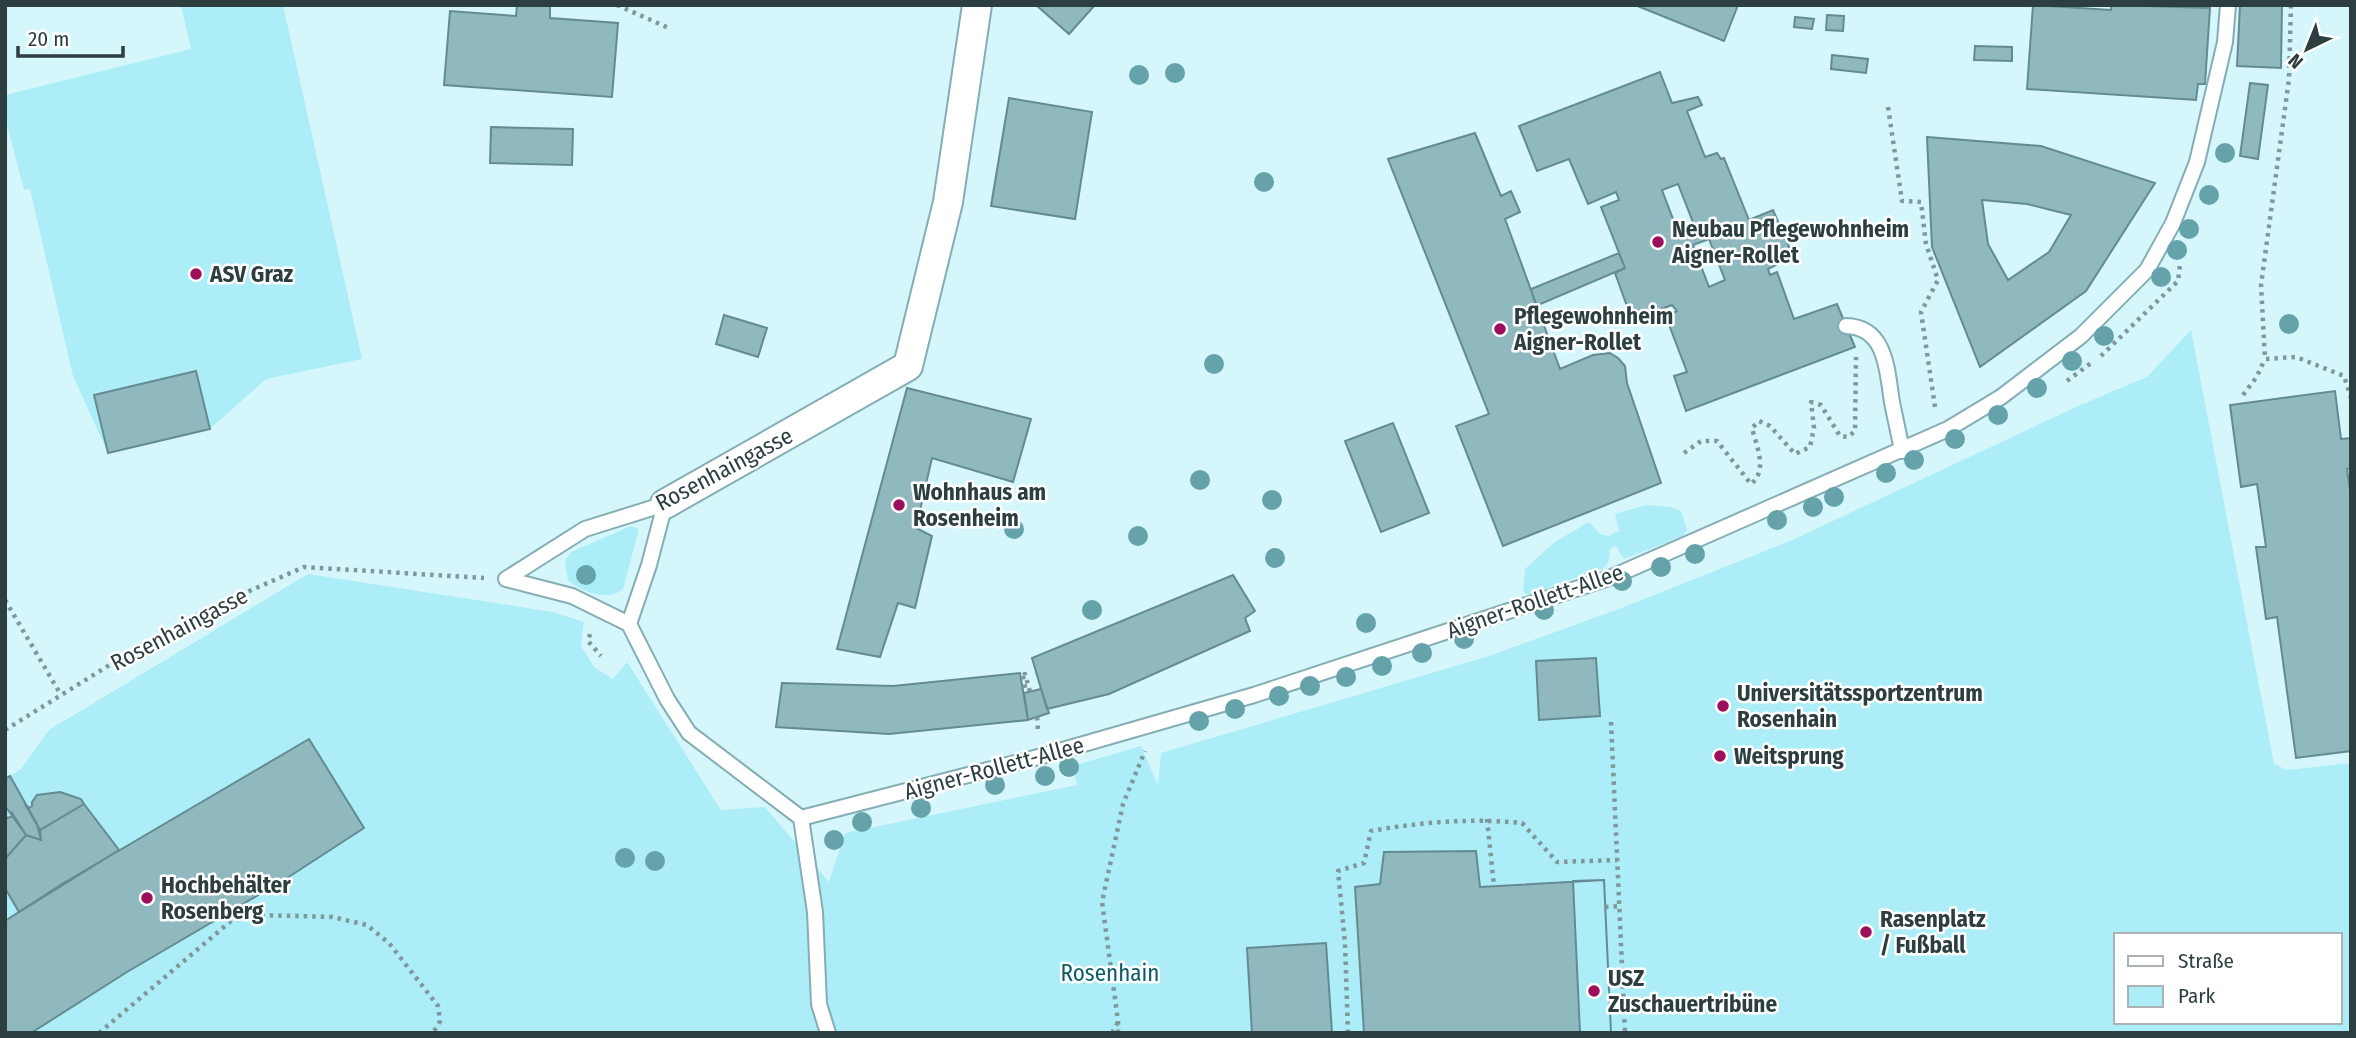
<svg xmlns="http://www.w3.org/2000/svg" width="2356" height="1038" viewBox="0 0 2356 1038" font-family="'Fira Sans Condensed',sans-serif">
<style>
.green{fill:#acedf7;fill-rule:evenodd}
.building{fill:#8fb8bf;stroke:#638b91;stroke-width:2;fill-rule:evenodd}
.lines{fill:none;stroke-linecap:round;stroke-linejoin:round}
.service-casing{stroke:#84adb4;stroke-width:18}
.minor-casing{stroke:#84adb4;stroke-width:32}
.path{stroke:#7f989c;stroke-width:4.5;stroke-dasharray:3.5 5;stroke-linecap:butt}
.service{stroke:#fff;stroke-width:14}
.minor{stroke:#fff;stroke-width:28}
.tree{fill:#65a2aa}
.poi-dot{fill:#9d0e5c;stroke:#fff;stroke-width:2.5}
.labels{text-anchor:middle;stroke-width:5;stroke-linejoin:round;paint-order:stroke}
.poi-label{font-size:23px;font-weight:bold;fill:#2d3e41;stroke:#fff;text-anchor:start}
.street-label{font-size:23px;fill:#2d3e41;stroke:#fff}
.park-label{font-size:23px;fill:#095c66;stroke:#fff}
</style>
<rect width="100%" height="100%" fill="#d5f7fc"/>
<!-- green -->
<path class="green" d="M181 5H283L362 359 266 379 210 429 108 453 73 376 30 189 24 190 5 117V95L191 49Z
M2191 330 2274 764 2287 770 2351 763V1033H5V779L21 769 49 730 308 574 553 612 584 622 581 646 594 667 613 679 627 662 721 810 765 807 829 882 845 833 1077 785 1073 766 1141 746 1158 785 1161 753 1489 656 1619 609 1790 541 2078 406 2147 377ZM2116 935H2340V1022H2116Z
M1646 505 1671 507 1681 511 1687 530 1683 536 1624 559 1616 546 1610 549C1609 563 1608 569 1594 571L1531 594H1526L1523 590 1525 569 1555 542 1589 522 1600 534 1608 536 1619 531 1615 514Z
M631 526 638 529V533L623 589C609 602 581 592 568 580L565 561 571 552Z"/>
<!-- building -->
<path class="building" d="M517 5H550V18L618 23 612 97 444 85 450 11 516 16Z
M1036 5H1095L1069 34Z
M1635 5H1738L1724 41Z
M2033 5 2111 10V5L2210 8 2205 84H2198L2196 100 2027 89Z
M2240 5H2282L2281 68 2237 66Z
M1827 15 1844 16 1843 31 1826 30Z
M1795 17 1814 19 1812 29 1794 27Z
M1975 46 2012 47V61L1974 60Z
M1832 55 1868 59 1866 73 1831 69Z
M1660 72 1672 103 1698 97 1702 105 1687 111 1705 157 1717 153 1721 159 1724 158 1749 220 1773 210 1793 256 1768 269 1770 275 1777 272 1794 319 1837 304 1855 347 1686 411 1674 376 1687 372 1666 317 1677 311 1672 305 1632 320 1615 273 1625 268 1601 207 1619 200 1616 192 1588 204 1569 159 1537 171 1519 126ZM1678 184 1694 225 1678 232 1662 190ZM1709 239 1725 280 1709 287 1693 245Z
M2250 83 2268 85 2258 159 2240 156Z
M1009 98 1092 112 1075 219 991 206Z
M491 127 573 129 572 165 490 163Z
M1475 133 1501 196 1511 191 1520 212 1505 219 1560 369 1593 355 1610 353 1618 358 1625 366 1627 383 1661 483 1503 546 1456 426 1489 414 1388 159Z
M1927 137 2041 146 2155 183 2086 291 1980 367 1932 247ZM1982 200 2027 204 2071 215 2049 252 2008 280 1988 244Z
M1619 253 1625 268 1536 306 1531 289Z
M724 315 767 328 758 357 716 344Z
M196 371 210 429 108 453 94 395Z
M907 388 1031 419 1013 482 932 458 916 528 932 536 915 608 898 603 880 657 837 649Z
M2335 391 2341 439 2351 438V468L2347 469 2351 498V751L2296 758 2277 617 2266 619 2256 547H2266L2257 484 2241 487 2230 405Z
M1393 423 1429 513 1381 532 1345 441Z
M1233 575 1255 611 1245 618 1250 631 1109 694 1047 709 1032 658Z
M1596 658 1600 716 1539 720 1536 661Z
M1020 673 1028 720 889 734 776 727 782 683 893 686Z
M1041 689 1049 713 1028 720 1024 693Z
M309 739 364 828 284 880 127 972 31 1033H5V921L62 884Z
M10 776 37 824 41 840 26 835 5 806V779Z
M60 792 81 799 84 804 40 830 25 804 29 808 32 806V802L37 795Z
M84 804 119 850 19 912 5 888V859L26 835 41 840 40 830Z
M12 813 26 835 5 859V818L11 817Z
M1476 851 1480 887 1604 880 1611 1033H1364L1355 887 1380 884 1384 852Z
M1604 880 1611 1033H1580L1573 881Z
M1326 943 1332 1033H1252L1247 948Z"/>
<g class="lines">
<!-- service casing -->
<g class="service-casing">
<path id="service" d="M1846 326C1887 327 1887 372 1892 402 1895 418 1899 434 1902 451
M665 504 649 565 629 624 667 699 689 733 801 818
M506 579 585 529 665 504
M506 579 572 596 629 624
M801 818 1042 756 1254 695 1612 577 1948 429 2001 397 2081 336 2147 270 2173 223 2197 162 2225 42 2228 5
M801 818 815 912 819 1004 828 1033"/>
</g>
<!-- minor casing -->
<g class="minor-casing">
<path id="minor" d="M665 504 908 366 948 202 977 5"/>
</g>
<!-- path -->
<path class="path" d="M617 5 671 29
M2291 5 2289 79 2261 285 2265 359 2296 357 2344 376 2351 398
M1888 107 1902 201 1921 202 1926 244 1938 280 1921 312 1935 407
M2101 356 2178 281 2180 265
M2067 381 2091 363
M2243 395 2256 378 2265 359
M1684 453 1701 441H1717L1751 484C1768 470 1757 448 1752 428L1759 421 1770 426 1795 454 1810 447 1814 428 1811 402 1821 405 1840 436 1848 437 1855 431 1856 357
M5 600 61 695
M590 634 588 641 601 656
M1023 675 1025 674 1030 692
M1023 676 1026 693
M1037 717 1038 731
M1611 722 1625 1033
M5 730 116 661 206 610 304 567 484 578
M1487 819 1494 886
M1605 907 1619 906
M1610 1010 1624 1009
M99 1033 231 921 258 915 332 917 367 925 389 943 438 1006 440 1021 433 1033
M1112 1033 1118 1022
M1118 1033V1021L1102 902 1123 804 1145 751
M1348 1033 1345 943 1338 871 1364 863 1371 831C1421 822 1471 818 1522 823L1557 862 1617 860"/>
<!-- service -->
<use href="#service" class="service"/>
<!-- minor -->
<use href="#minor" class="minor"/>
</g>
<!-- trees -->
<g class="tree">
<circle cx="1175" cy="73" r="10"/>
<circle cx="1139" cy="75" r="10"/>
<circle cx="2225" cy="153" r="10"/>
<circle cx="1264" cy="182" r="10"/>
<circle cx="2209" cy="195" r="10"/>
<circle cx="2189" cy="229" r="10"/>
<circle cx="2177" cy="250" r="10"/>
<circle cx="2161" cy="277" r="10"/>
<circle cx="2289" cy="324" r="10"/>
<circle cx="2104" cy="336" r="10"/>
<circle cx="2072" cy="361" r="10"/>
<circle cx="1214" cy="364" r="10"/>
<circle cx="2037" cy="388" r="10"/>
<circle cx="1998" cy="415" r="10"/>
<circle cx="1955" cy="439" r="10"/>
<circle cx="1914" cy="460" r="10"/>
<circle cx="1886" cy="473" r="10"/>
<circle cx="1200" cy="480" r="10"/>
<circle cx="1834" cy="497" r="10"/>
<circle cx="1272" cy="500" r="10"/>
<circle cx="1813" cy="507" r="10"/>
<circle cx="1777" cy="520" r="10"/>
<circle cx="1014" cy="529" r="10"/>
<circle cx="1138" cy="536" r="10"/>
<circle cx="1695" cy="554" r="10"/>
<circle cx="1275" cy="558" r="10"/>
<circle cx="1661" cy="567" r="10"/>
<circle cx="586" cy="575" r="10"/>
<circle cx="1622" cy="581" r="10"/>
<circle cx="1092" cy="610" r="10"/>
<circle cx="1544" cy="610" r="10"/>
<circle cx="1366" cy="623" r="10"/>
<circle cx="1464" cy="639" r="10"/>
<circle cx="1422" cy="653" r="10"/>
<circle cx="1382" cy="666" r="10"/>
<circle cx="1346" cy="677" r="10"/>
<circle cx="1310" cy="686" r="10"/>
<circle cx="1279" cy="696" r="10"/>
<circle cx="1235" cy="709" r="10"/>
<circle cx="1199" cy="721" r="10"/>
<circle cx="1069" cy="767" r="10"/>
<circle cx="1045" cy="776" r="10"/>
<circle cx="995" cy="785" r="10"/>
<circle cx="921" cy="808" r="10"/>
<circle cx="862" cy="822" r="10"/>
<circle cx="834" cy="840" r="10"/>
<circle cx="625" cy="858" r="10"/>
<circle cx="655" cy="861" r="10"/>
</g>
<!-- markers -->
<g class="poi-dot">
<circle cx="1658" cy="242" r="7"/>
<circle cx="196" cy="274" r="7"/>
<circle cx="1500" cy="329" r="7"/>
<circle cx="899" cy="505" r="7"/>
<circle cx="1723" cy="706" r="7"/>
<circle cx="1720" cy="756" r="7"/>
<circle cx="147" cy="898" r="7"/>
<circle cx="1866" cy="932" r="7"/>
<circle cx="1594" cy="991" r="7"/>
</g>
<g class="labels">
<!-- poi labels -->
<g class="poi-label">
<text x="1672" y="237">Neubau Pflegewohnheim<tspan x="1672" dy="26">Aigner-Rollet</tspan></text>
<text x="210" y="282">ASV Graz</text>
<text x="1514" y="324">Pflegewohnheim<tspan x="1514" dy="26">Aigner-Rollet</tspan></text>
<text x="913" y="500">Wohnhaus am<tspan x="913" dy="26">Rosenheim</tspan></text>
<text x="1737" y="701">Universitätssportzentrum<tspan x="1737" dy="26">Rosenhain</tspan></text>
<text x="1734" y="764">Weitsprung</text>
<text x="161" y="893">Hochbehälter<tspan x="161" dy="26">Rosenberg</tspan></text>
<text x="1880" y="927">Rasenplatz<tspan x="1880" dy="26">/ Fußball</tspan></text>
<text x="1608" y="986">USZ<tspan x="1608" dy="26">Zuschauertribüne</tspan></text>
</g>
<!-- street labels -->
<g class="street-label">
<text transform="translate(724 469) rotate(-28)" y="8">Rosenhaingasse</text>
<text transform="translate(1535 601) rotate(-19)" y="8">Aigner-Rollett-Allee</text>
<text transform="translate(179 629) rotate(-28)" y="8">Rosenhaingasse</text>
<text transform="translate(994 768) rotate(-15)" y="8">Aigner-Rollett-Allee</text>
</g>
<!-- park labels -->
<g class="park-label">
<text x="1110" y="981">Rosenhain</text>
</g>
</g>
<!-- border -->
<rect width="2356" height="1038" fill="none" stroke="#2d3e41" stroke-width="14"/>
<!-- legend -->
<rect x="2114" y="933" width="228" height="91" fill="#ffffff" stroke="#abb2b3" stroke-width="2"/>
<rect x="2128" y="956" width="35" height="10" fill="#ffffff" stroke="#abb2b3" stroke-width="2"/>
<text x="2178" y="968" font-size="21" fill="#2d3e41">Straße</text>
<rect x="2128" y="986" width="35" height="21" fill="#acedf7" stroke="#abb2b3" stroke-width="2"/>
<text x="2178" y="1003" font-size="21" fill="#2d3e41">Park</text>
<!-- north arrow -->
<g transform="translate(2307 49) rotate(223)" stroke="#ffffff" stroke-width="5" paint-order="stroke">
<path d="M0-5L12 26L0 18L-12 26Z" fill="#2d3e41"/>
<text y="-10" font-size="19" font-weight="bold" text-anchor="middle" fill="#2d3e41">N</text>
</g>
<!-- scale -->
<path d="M18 46v10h105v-10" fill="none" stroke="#2d3e41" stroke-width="3.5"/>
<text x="28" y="46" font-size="21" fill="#2d3e41" stroke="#ffffff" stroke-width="5" paint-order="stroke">20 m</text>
</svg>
